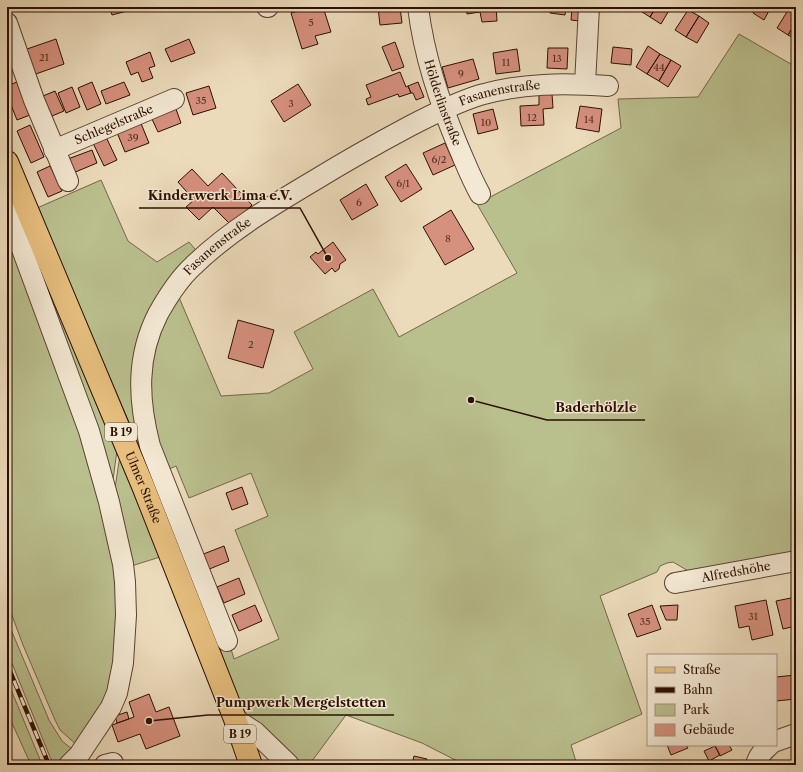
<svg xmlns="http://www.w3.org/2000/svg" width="803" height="772" viewBox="0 0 803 772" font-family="'Libre Caslon Text',serif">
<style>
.green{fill:#babf8e;stroke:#726748}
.building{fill:#d6907e;stroke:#2b0f01}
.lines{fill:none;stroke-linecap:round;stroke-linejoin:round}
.minor-casing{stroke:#5b4230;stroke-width:22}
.major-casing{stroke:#2b0f01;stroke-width:24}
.minor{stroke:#f3e8d3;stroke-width:20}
.major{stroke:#e6be7e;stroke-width:22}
.rail-casing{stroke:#2b0f01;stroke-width:4.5}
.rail{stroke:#f3e8d3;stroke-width:3;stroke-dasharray:9;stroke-linecap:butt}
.labels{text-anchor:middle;stroke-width:3;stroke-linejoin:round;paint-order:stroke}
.number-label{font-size:10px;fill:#562f20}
.shield{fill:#f3e8d3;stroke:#675040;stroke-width:1}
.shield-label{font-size:11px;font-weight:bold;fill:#2b0f01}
.street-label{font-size:12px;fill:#2b0f01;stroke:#f3e8d3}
.leader{fill:none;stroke:#2b0f01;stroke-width:1.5}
.callout-dot{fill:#2b0f01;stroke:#f3e8d3;stroke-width:1.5}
.callout-label{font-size:13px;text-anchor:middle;font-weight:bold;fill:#2b0f01;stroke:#f3e8d3;stroke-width:3;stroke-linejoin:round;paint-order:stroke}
</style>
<rect width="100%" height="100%" fill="#ecdbbb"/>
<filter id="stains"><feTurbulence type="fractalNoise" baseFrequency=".005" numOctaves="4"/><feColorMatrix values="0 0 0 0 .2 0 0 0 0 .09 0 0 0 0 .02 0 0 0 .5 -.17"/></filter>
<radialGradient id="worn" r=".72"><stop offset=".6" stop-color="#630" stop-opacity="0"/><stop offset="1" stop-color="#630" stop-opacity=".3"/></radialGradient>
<!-- green -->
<path class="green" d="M739 34 796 67V557L690 572 673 562 667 563 660 566 657 572 600 596 642 714 571 745 577 765H465L422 743 346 715 309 765H298L240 717 154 484 231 649 234 659 279 639 235 530 268 516 251 473 189 498 176 466 165 471 146 404 156 338 178 295 221 396 269 393 313 369 294 332 373 289 399 337 517 273 477 204 621 128 618 99 698 97Z
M101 180 128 241 157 262 189 242 200 255 141 352 156 478 152 480 141 450 37 208Z
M15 204 117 450 111 495Z
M7 214 83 421 120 564 118 673 78 746 60 730 55 720 23 645 7 602Z
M120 455 160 557 128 567 114 495Z
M7 620 49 720 62 741 72 749 66 761 54 765 50 757 7 651Z
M7 680 41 762 42 765H31L7 712Z"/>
<!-- building -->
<path class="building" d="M106 7H142L112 15 110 8 107 9Z
M311 7H323L331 32 315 36 318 44 302 49 291 13Z
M378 7H400L402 23 380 25Z
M466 7H496L497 21 482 22 480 12 467 14Z
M547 7H566L565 15 550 13 551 7Z
M641 7H656L650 17 639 10Z
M656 7H671L661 24 650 17Z
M756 7H771L764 20 753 13Z
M790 7 796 11V22L788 35 777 28Z
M572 9 581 10 580 21 571 20Z
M688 10 699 16 686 37 675 30Z
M699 16 709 23 697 43 686 37Z
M796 22V39L788 35Z
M56 39 64 64 33 75 24 50Z
M189 39 195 53 171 62 165 49Z
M395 42 404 67 392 71 382 47Z
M648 46 660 54 647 74 636 67Z
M613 47 632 49 631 65 611 63Z
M548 48H568L567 69 547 68Z
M7 49 14 69 7 72Z
M517 49 520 71 496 74 493 53Z
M150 52 155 66 149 68 153 78 142 82 138 72 131 75 126 62Z
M660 54 671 60 659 81 647 74Z
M473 59 479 79 448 88 442 67Z
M671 60 681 66 668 87 659 81Z
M400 72 406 87 408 86 411 93 399 97 398 94 368 105 366 99 371 97 366 85Z
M17 82 30 115 17 120 7 95V86Z
M92 82 101 104 87 110 78 88Z
M124 82 130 95 106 104 101 91Z
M418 82 424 97 416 100 413 93H411L408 86Z
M298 84 311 105 284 122 271 101Z
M209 86 216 108 193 115 186 93Z
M72 87 80 107 66 113 58 93Z
M55 91 64 111 52 116 43 96Z
M539 94H552L553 108 543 109 544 125 521 126 520 106 539 105Z
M580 106 602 109 599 132 576 128Z
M176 109 181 123 158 132 152 119Z
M493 109 498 129 478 134 473 114Z
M140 121 149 143 125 152 116 130Z
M30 125 44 157 31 163 17 131Z
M106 137 117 160 104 166 93 143Z
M445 143 455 165 433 175 423 153Z
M92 150 97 163 73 173 68 159Z
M406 164 422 189 401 202 385 177Z
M50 166 62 191 48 197 37 172Z
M192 169 208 186 222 173 252 205 231 225 213 207 199 220 186 207 194 200 178 182Z
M366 184 378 205 352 220 340 200Z
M451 210 474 249 445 265 423 227Z
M333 242 346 260 340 264 339 269 335 272 332 268 325 274 310 257 316 252 318 254Z
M238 320 274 330 263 368 228 358Z
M242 487 248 504 232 510 226 493Z
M224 546 229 561 207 570 201 555Z
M239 578 245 594 224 603 217 587Z
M796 597V626L783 629 776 601Z
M766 600 773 635 752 640 749 626 739 628 735 606Z
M255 605 262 621 239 631 232 615Z
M652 605 661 629 637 637 628 614Z
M678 605 677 620H666L660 606Z
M796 675V699L776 701V677Z
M149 694 156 712 169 707 180 736 146 749 140 734 118 742 112 725 134 717 129 702Z
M127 712 129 719 117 723 115 716Z
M667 745H686L688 748 671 755Z
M717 745H729L732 750 720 756 715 746Z
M715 746 720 755 709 761 704 751Z
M414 756 427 759 425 765H412Z"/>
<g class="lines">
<!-- minor casing -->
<g class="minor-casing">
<g id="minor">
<path d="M267 7H268"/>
<path id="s1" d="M418 7C424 56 439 100 458 146 465 162 471 178 480 194"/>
<path d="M7 23 34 100 68 181"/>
<path d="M585 84 589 7"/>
<path id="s2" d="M54 150 174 99"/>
<path d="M17 186C14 188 11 189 9 192 3 199 10 214 12 222L89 431 109 502 123 564 125 582 126 615 123 663 117 693 111 707 79 755 69 765"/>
<path id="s3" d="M675 583 796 561"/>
<path id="s4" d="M227 641 150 446C138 400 136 357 158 314 168 296 179 279 193 266 229 231 273 205 315 180 346 161 378 143 410 126 433 114 455 103 480 95 521 83 565 83 608 86"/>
<path d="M235 719 255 732 289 765"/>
<path d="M776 741 796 734"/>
<path d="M105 765 113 763"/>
<path d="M756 765C758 756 763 751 770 745"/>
</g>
</g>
<!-- major casing -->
<g class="major-casing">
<g id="major">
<path id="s5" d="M7 162 143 486 235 719 251 765"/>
</g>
</g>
<!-- minor -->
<use href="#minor" class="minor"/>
<!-- major -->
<use href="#major" class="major"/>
<!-- rail casing -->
<g class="rail-casing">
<path id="rail" d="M7 664 49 765"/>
</g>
<!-- rail -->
<use href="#rail" class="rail"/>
</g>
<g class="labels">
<!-- number labels -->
<g class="number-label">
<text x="311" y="26">5</text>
<text x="44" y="61">21</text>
<text x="557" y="62">13</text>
<text x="506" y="66">11</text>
<text x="659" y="71">44</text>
<text x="461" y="77">9</text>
<text x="201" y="104">35</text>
<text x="291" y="107">3</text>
<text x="532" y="121">12</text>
<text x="589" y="123">14</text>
<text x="486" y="126">10</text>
<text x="133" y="141">39</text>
<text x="439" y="163">6/2</text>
<text x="403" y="187">6/1</text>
<text x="359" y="206">6</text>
<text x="448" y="242">8</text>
<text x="251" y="348">2</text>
<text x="753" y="620">31</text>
<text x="645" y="625">35</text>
</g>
<!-- shield labels -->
<g class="shield">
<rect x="105" y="423" width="32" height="18" rx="3"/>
<rect x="224" y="725" width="32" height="18" rx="3"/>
</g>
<g class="shield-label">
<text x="121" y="436">B 19</text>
<text x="240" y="738">B 19</text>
</g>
<!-- street labels -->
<g class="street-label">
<text dy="4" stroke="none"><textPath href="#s4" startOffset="760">Fasanenstraße</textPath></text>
<text dy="4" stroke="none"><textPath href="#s1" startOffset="99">Hölderlinstraße</textPath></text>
<text dy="4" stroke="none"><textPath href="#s2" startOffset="65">Schlegelstraße</textPath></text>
<text dy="4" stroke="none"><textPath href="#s4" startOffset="436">Fasanenstraße</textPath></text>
<text dy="4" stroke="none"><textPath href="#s5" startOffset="353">Ulmer Straße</textPath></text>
<text dy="4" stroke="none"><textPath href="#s3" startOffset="62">Alfredshöhe</textPath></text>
</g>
</g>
<!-- callouts -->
<path class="leader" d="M328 258L300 208H139M471 400L547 420H645M149 721L208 715H394"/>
<g class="callout-dot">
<circle cx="328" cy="258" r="4"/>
<circle cx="471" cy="400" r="4"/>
<circle cx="149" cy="721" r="4"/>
</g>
<g class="callout-label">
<text x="220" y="200">Kinderwerk Lima e.V.</text>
<text x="596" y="412">Baderhölzle</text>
<text x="301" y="707">Pumpwerk Mergelstetten</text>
</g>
<!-- margin -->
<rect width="803" height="772" fill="none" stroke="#ecdbbb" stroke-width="24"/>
<rect x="8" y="8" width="787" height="756" fill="none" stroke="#2b0f01" stroke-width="2"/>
<rect x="12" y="12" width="779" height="748" fill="none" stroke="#2b0f01"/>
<!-- legend -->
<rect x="647" y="654" width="130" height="92" fill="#f3e8d3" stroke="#a3917f"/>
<rect x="655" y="667" width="20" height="6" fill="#e6be7e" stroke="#a3917f"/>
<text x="683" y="674" font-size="12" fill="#2b0f01">Straße</text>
<rect x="655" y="687" width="20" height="6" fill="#2b0f01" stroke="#a3917f"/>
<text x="683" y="694" font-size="12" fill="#2b0f01">Bahn</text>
<rect x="655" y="704" width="20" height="12" fill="#babf8e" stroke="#a3917f"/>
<text x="683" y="714" font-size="12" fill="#2b0f01">Park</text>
<rect x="655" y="724" width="20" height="12" fill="#d6907e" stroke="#a3917f"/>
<text x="683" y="734" font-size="12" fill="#2b0f01">Gebäude</text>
<rect width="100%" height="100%" filter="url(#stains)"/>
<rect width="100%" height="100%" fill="url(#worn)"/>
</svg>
